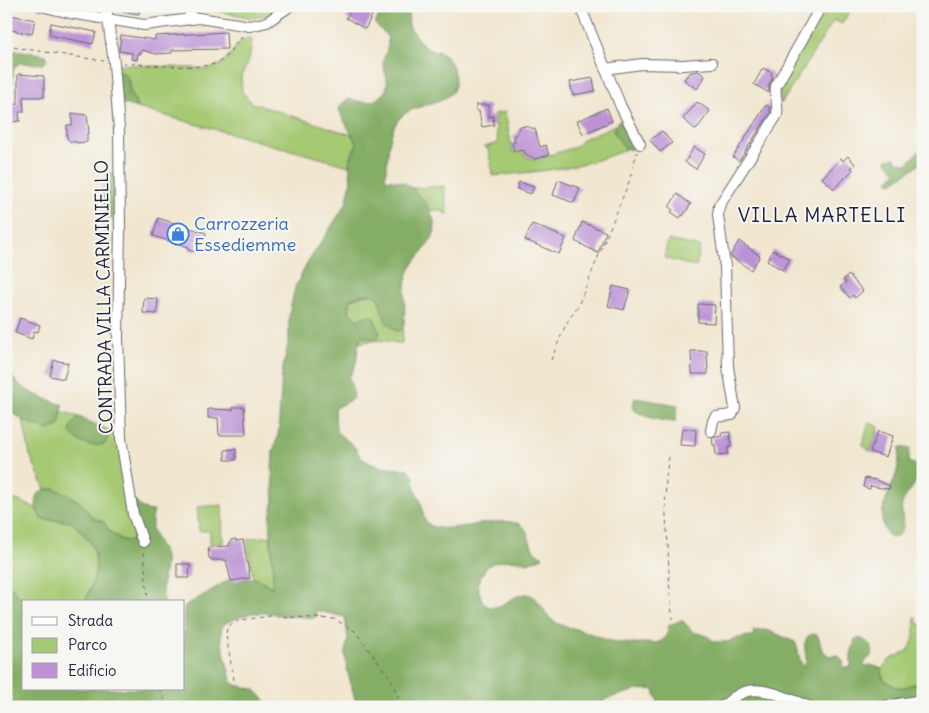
<svg xmlns="http://www.w3.org/2000/svg" width="929" height="713" viewBox="0 0 929 713" font-family="Delius,sans-serif">
<style>
.green{fill:#a6c973;stroke:#647657}
.forest{fill:#84ad65;stroke:#536850}
.building{fill:#bc92d5}
.lines{fill:none;stroke-linecap:round;stroke-linejoin:round}
.minor-casing{stroke:#6a676f;stroke-width:12}
.path{stroke:#6a676f;stroke-width:1;stroke-dasharray:4 4;stroke-linecap:butt}
.minor{stroke:#fff;stroke-width:10}
.labels{text-anchor:middle;stroke-width:4;stroke-linejoin:round;paint-order:stroke}
.shop-label{font-size:18px;fill:#366cbe;stroke:#f6f6f2;text-anchor:start}
.street-label{font-size:18px;fill:#22223b;stroke:#f6f6f2}
.quarter-label{font-size:20px;letter-spacing:1px;fill:#22223b;stroke:#f6f6f2}
</style>
<rect width="100%" height="100%" fill="#f6f6f2"/>
<filter id="ink" filterUnits="userSpaceOnUse"><feTurbulence type="fractalNoise" baseFrequency=".02" numOctaves="2"/><feDisplacementMap in="SourceGraphic" scale="10" xChannelSelector="R" yChannelSelector="G"/><feConvolveMatrix kernelMatrix="1 2 1 2 8 2 1 2 1" color-interpolation-filters="sRGB"/></filter>
<filter id="wash" filterUnits="userSpaceOnUse"><feTurbulence type="fractalNoise" baseFrequency=".0096" numOctaves="4" result="noise"/><feDisplacementMap in="SourceGraphic" scale="20" xChannelSelector="R" yChannelSelector="G"/><feGaussianBlur stdDeviation="1.12" result="paint"/><feColorMatrix in="noise" values="0 0 0 0 0 0 0 0 0 0 0 0 0 0 0 0 0 1.4 0 .05"/><feComposite in="paint" operator="in"/></filter>
<g filter="url(#wash)">
<rect width="100%" height="100%" fill="#f1e6cf"/>
<!-- green -->
<path class="green" d="M205 6H277L265 16 253 18 210 10Z
M824 6H853L842 24 834 20 781 104 779 85Z
M250 37 252 41 251 49 248 63 241 76 242 92 252 103 352 135 357 144 351 154 349 166 137 108 129 90V80L117 70V64L209 69 222 64 241 41Z
M505 112 513 153 523 151 524 155 534 160 575 147 583 139 615 125 613 131 626 149C584 169 538 171 493 176L488 149 484 147 498 143 494 114Z
M444 186 448 214 438 210 429 211 423 200 412 188Z
M668 240 700 247 696 267 664 258Z
M373 294 378 297 383 312 396 331 403 330 402 343C396 344 392 341 386 341 380 340 364 341 358 344L360 338 367 337 376 340 349 312 351 299 362 295Z
M62 411 79 417 72 424 90 445H96L108 437V430L118 434 135 529 132 542 122 540 109 531 104 522 93 518 81 503 55 489H45L30 455 23 420 47 430 59 426Z
M869 422 879 427 870 452 862 444Z
M6 499 16 500 36 508 41 519 71 522C77 528 85 534 90 542 101 559 94 585 84 602H25L6 582Z
M222 505 223 543 210 544V531H199L197 507Z
M270 536 273 569 272 588 263 581 253 578 247 539Z
M915 616 919 625 923 626V666L920 669 919 682C903 689 897 690 883 679L882 669C891 657 891 659 904 653 916 647 914 628 915 616Z"/>
<!-- forest -->
<path class="forest" d="M383 6H409C409 12 408 20 409 25 411 32 423 45 428 49 432 52 438 50 442 53 452 58 455 73 455 83 455 104 417 103 403 115 386 129 389 159 385 179 391 180 398 180 404 183 418 190 439 216 434 233 429 249 412 260 407 276 402 293 407 312 403 330L396 331 386 322 378 297C369 291 360 295 351 299L349 312 358 320 364 316H373L380 333 376 340 367 337 360 338C355 355 360 362 349 377L354 395 352 399 335 408 336 431C342 437 348 441 354 446 357 450 359 456 363 459 375 468 393 469 408 469L414 477C413 491 417 491 421 503 423 510 423 519 428 524 442 537 493 516 516 523 530 526 527 540 534 550 536 553 540 555 543 557L528 563C517 559 497 559 488 566 483 570 481 578 477 584 479 590 480 597 483 602 496 620 517 586 532 596 540 601 544 612 551 619 558 626 570 627 580 630 594 634 608 642 623 643 631 644 638 643 646 643 651 643 656 644 661 641 667 638 667 631 669 625L682 620 693 632 707 636 715 642H728L733 639 754 635 753 631 765 630 772 632 795 642C800 650 797 659 804 667 810 657 800 646 808 636L813 634 817 635C823 645 817 649 830 656L838 655 844 663 842 666 846 668 851 667V655L855 639 859 638C866 640 876 647 871 656 868 660 865 660 864 666H874L882 669 883 679C897 690 903 689 919 682L920 669 923 666V707H656L658 701 653 689 637 690 606 699 603 703V707H357L347 669 345 653 348 639 345 617 314 610 317 616 313 618 280 615 273 613H252L232 620 224 624 221 630V640L231 680 236 685 254 689 265 700 268 707H6V582L25 602 24 689H184V607L228 580C237 584 244 579 253 578 260 578 267 585 272 588L273 569 270 517 274 500 272 471 273 452 278 436 282 372 289 340V315L295 287 308 262 346 204 351 182 349 162 357 144 342 117 339 109C348 92 353 103 365 102 375 102 387 95 387 84 388 78 384 71 383 65 383 55 392 44 386 35 383 31 378 28 375 24Z
M16 50 46 55 47 60 43 64 20 63 14 67 12 83 6 87V56Z
M117 70 127 75 131 96 135 100 137 108 120 103Z
M618 121H623L636 144 630 150 623 146 613 131Z
M923 147V162L892 183 888 181 896 172 886 160 887 159 895 158 899 162 907 164Z
M109 172 124 176 116 222C100 211 101 187 109 172Z
M6 366C16 391 40 396 63 405L59 426 47 430 23 420 6 409Z
M635 398 678 405 675 422C660 420 644 419 632 408Z
M79 417 108 430V437L105 444C91 448 78 444 70 432L72 424Z
M900 447 910 449 908 462 920 466C918 472 917 479 914 485 911 490 906 495 903 501 897 514 913 532 891 538 870 519 892 491 897 471 899 463 899 455 900 447Z
M45 489H55L68 494 81 503 93 518 104 522 109 531 122 540 132 541 135 529V501C140 507 145 511 154 511 150 524 151 532 159 544 160 547 162 548 163 551 170 564 157 585 165 602H84C94 585 101 559 90 542 85 534 77 528 71 522L41 519 36 508 37 495Z"/>
<g id="blocks">
<!-- building -->
<path class="building" d="M113 6H140L139 14 114 10Z
M341 6H363L373 14 365 29 346 18 350 11Z
M6 14 35 20 32 34 6 29Z
M51 23 96 32 93 44 49 35Z
M226 32 227 49 172 50V53L156 54 142 50 141 54 138 53 137 60 131 59 132 53 119 51 121 35 155 40V36Z
M763 68 772 73 771 75 773 77 769 85V93L754 84Z
M698 71 705 76 697 89 684 80 689 73Z
M18 74 44 76V97H23L24 112H19L20 121 12 122 11 113 6 114V105L18 104Z
M593 78 595 91 573 95 570 82Z
M697 102 710 111 696 130 683 119Z
M476 105H489V117L493 116 494 125 482 127 479 111H476Z
M766 105 770 108V113L739 161 733 157Z
M607 108 612 121 583 134 577 121Z
M72 113 87 115 89 133H87V142L77 143V142H71L67 138V125H72Z
M525 126 535 129 540 147 546 145 549 155 535 159 525 154 524 150 514 151 512 143 515 142 513 136 516 135 520 127Z
M662 131 672 143 660 152 650 140Z
M694 147 705 154 696 169 685 162Z
M848 156 855 164 851 168 853 170 834 189 822 178 841 158 843 161Z
M558 180 580 188 574 203 553 195Z
M519 182 534 187 531 194 517 189Z
M677 194 691 204 683 216 682 215 680 218 671 212 673 210 669 207Z
M158 218 206 233 204 242 199 240 196 252 188 250 189 247 153 236Z
M582 222 606 232 598 253 575 241Z
M532 224 566 238 559 254 525 240Z
M739 241 760 256 751 270 730 256Z
M773 250 790 259 783 270 767 261Z
M849 275 863 291 855 298 853 295 850 298 840 287 846 282 843 280Z
M613 286 630 290 624 310 608 306Z
M144 298 158 299 157 314 143 313Z
M698 304 715 305 714 323 698 322Z
M20 318 40 325 38 332 34 331 32 339 15 333Z
M691 351H707L708 374H692Z
M54 360 68 363 64 379 50 376Z
M233 407H244L246 435H219L218 418H208V409L233 410Z
M682 428 696 430 695 446 680 445Z
M878 431 893 436 886 457 870 452Z
M730 432 731 447H728V454L716 455 715 445H713L712 438 722 436 721 433Z
M236 449V460H225V450Z
M865 478 876 480 890 486 889 489 870 486V489L863 487Z
M236 539V541L243 540 250 578 231 581 226 560H211V558H209L208 547 229 546 231 540Z
M177 564H190L189 578H177Z"/>
</g>
</g>
<g filter="url(#ink)">
<use href="#blocks" fill-opacity="0" stroke="#6a676f" stroke-width="1"/>
<g class="lines">
<!-- minor casing -->
<g class="minor-casing">
<path id="minor" d="M41 6 70 13 144 25 199 18 250 26 267 22 290 6
M106 6 114 63 119 129 120 228 118 337 121 438 133 514 143 542
M189 6 190 18
M580 6 621 107 640 144
M605 69 642 64 683 65 712 63
M711 431 713 421 715 417 732 415 735 408 728 367 725 267 718 215 719 206 777 115C779 105 774 96 776 86L821 6
M722 707C728 702 734 696 742 693 762 684 791 700 810 707
M880 707 923 700"/>
</g>
<!-- path -->
<path class="path" d="M6 46 104 61
M123 63C143 64 204 71 219 62 231 56 234 40 246 35
M551 360 566 324 578 306 629 182 637 152
M669 457C663 487 666 516 668 546 669 570 669 595 673 619
M144 552 148 602
M234 680 226 635 227 628 235 621 270 616 334 619 355 631 391 679 402 707
M159 689 168 707"/>
<!-- minor -->
<use href="#minor" class="minor"/>
</g>
</g>
<!-- icons -->
<defs>
<g id="shop-ring" transform="scale(1.125)"><circle r="9.5" fill="#f6f6f2" stroke="#3f7fe0" stroke-width="1.5"/><path d="M-5-2.5h2.3a2.7 3.5 0 0 1 5.4 0H5L5.5 6h-11ZM-1.5-2.5h3a1.5 2.3 0 0 0-3 0Z" fill="#3f7fe0"/></g>
</defs>
<g fill-rule="evenodd">
<use href="#shop-ring" x="178" y="234"/>
</g>
<g class="labels">
<!-- shop labels -->
<g class="shop-label">
<text x="194" y="230">Carrozzeria<tspan x="194" dy="21">Essediemme</tspan></text>
</g>
<!-- street labels -->
<g class="street-label">
<text transform="translate(104 297) rotate(-91)" y="6">CONTRADA VILLA CARMINIELLO</text>
</g>
<!-- quarter labels -->
<g class="quarter-label">
<text x="822" y="222">VILLA MARTELLI</text>
</g>
</g>
<!-- margin -->
<rect width="929" height="713" fill="none" stroke="#f6f6f2" stroke-width="25"/>
<!-- legend -->
<rect x="22" y="600" width="162" height="90" fill="#f6f6f2" stroke="#a1a1a9"/>
<rect x="32" y="617" width="25" height="8" fill="#ffffff" stroke="#a1a1a9"/>
<text x="68" y="626" font-size="15" fill="#22223b">Strada</text>
<rect x="32" y="638" width="25" height="15" fill="#a6c973" stroke="#a1a1a9"/>
<text x="68" y="650" font-size="15" fill="#22223b">Parco</text>
<rect x="32" y="663" width="25" height="15" fill="#bc92d5" stroke="#a1a1a9"/>
<text x="68" y="676" font-size="15" fill="#22223b">Edificio</text>
</svg>
